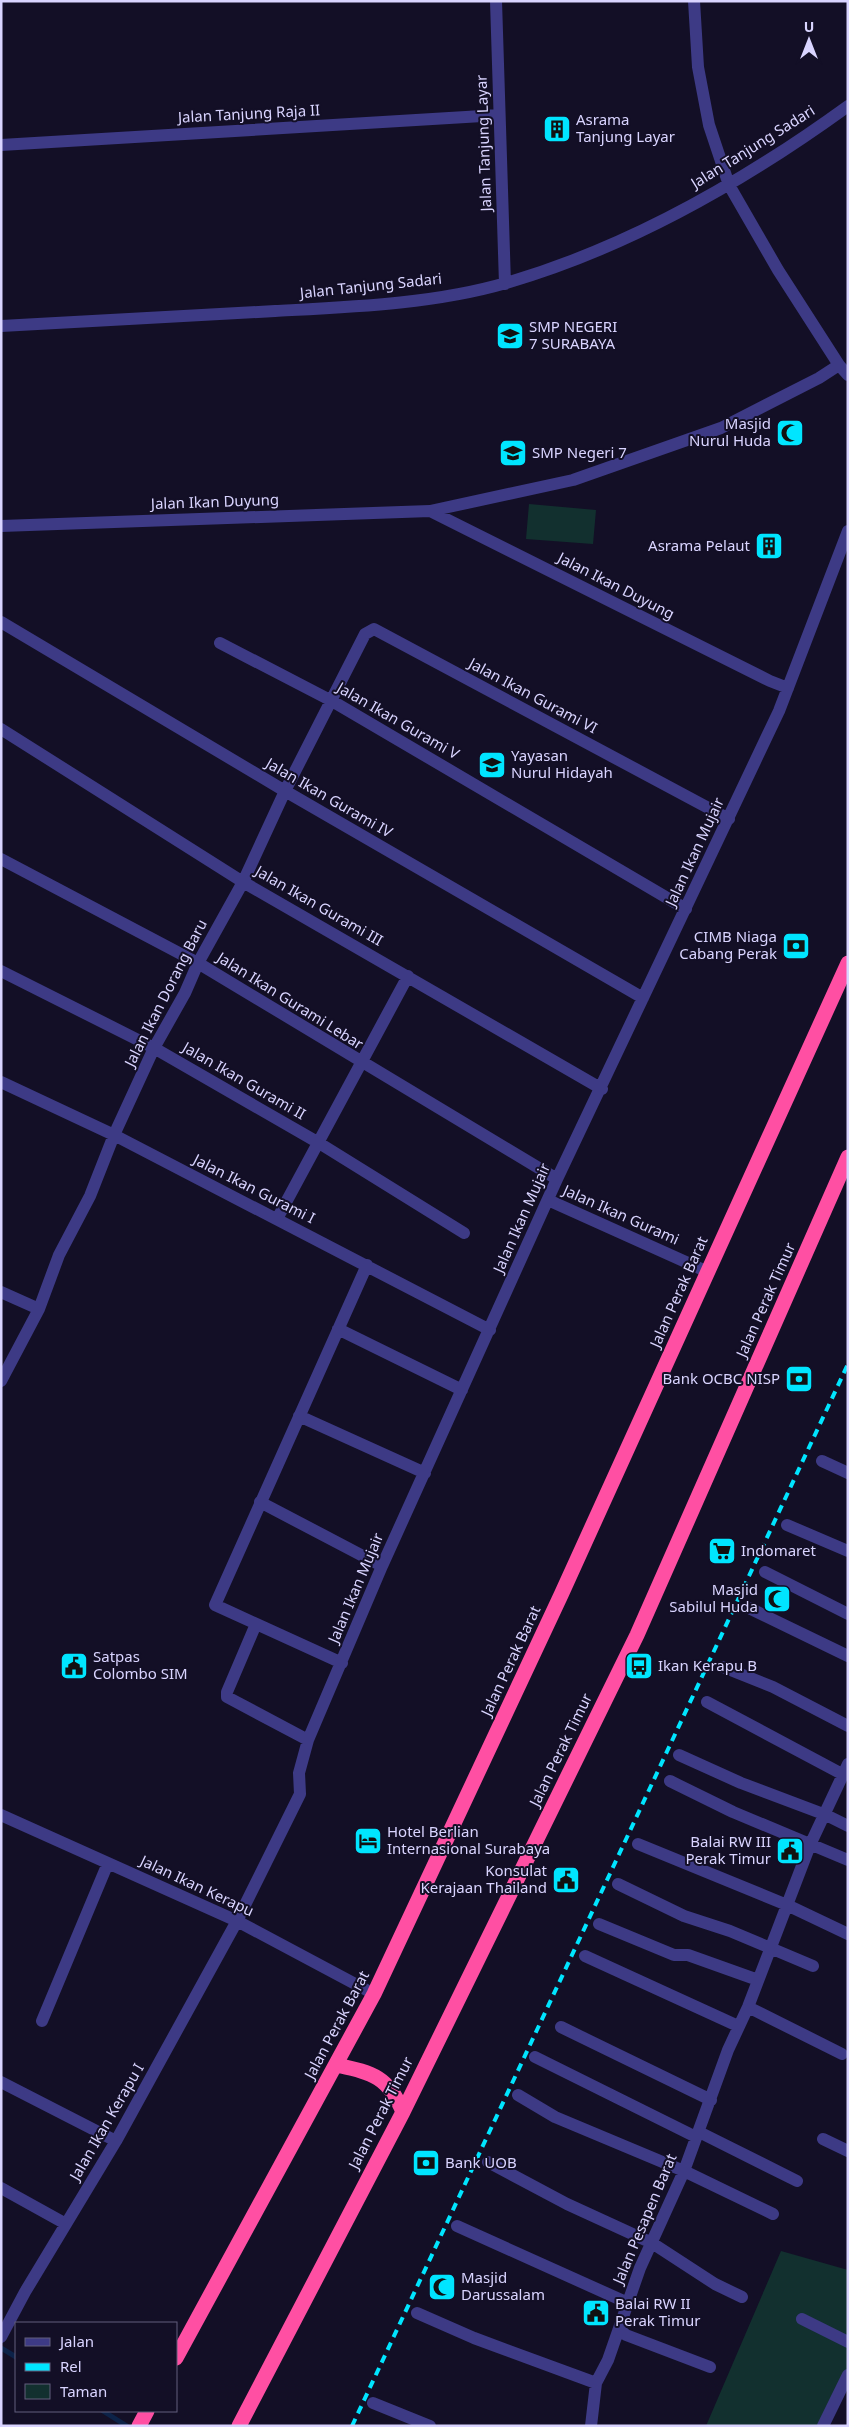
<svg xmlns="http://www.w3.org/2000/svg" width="849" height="2427" viewBox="0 0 849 2427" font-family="'Noto Sans',sans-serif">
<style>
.green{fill:#12302f}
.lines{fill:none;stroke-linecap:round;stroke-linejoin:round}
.stream{stroke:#0c2248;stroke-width:5}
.minor{stroke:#3d3a85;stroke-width:12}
.highway{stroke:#ff4fa3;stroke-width:15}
.rail{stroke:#00e5ff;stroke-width:4;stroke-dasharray:8 6;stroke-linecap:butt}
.labels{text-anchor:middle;stroke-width:4;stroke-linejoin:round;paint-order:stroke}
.street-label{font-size:15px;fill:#d9d4ff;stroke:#130f26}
.poi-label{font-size:15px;fill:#d9d4ff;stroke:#130f26;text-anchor:start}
</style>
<rect width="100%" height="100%" fill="#130f26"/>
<!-- green -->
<path class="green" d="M529 504 596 510 593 544 526 539Z
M781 2251 848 2270V2370L819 2426H706Z"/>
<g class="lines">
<!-- stream -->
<path class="stream" d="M1 2348 16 2357
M103 2411 127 2426"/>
<!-- minor -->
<path class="minor" d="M496 1 505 284
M694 1 698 67 709 125 729 185 778 270 839 365 848 375
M1 145 499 115
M1 326C92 321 184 316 275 311 350 307 434 304 506 283 627 248 746 180 848 106
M430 511 770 681 788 688
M1 526 430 511 573 480 721 428 819 378 839 365
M1 622 285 791 643 998
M220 643 332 701 686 909
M1 729 243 882 602 1089
M1 859 198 963 557 1179
M1 971 154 1048 319 1143 464 1233
M1 1082 114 1135 490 1330
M548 1200 708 1272
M277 1219 408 976
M1 1292 39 1309
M338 1329 462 1390
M1 1381 39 1309 59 1255 90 1196 114 1135 154 1048 185 993 198 963 243 882 285 791 365 634 374 629 729 819
M299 1416 425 1473
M822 1461 848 1473
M260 1502 382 1566
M787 1525 848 1551
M765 1572 848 1614
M749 1608 848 1656
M256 1624 227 1692V1697L308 1740
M342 1663 215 1605 367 1265
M723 1667 773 1687 848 1726
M707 1702 842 1774
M679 1755 741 1783 826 1815 848 1826
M670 1781 733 1812 848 1860
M1 1815 237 1921 374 1994
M638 1844 787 1905 848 1934
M618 1884 684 1916 730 1931 813 1966
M599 1924 674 1955H688L758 1980
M585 1956 738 2026
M748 2007 842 2054
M42 2021 108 1863
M561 2027 711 2100
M535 2057 696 2137
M1 2082 116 2141
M518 2095 555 2117 684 2171 773 2214
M699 2132 797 2181
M823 2139 848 2151
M488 2162 567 2204 652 2243 715 2284 742 2297
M1 2188 66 2224
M457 2226 628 2303
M417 2313 474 2338 596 2383
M802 2319 848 2342
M619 2329 626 2335 710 2367
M1 2337 25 2292 116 2141 237 1921 300 1794 299 1773 308 1740 382 1566 557 1179 779 711 848 531
M373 2403 430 2426
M591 2426 596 2383 608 2360 640 2268 684 2171 728 2050 748 2007 810 1845 848 1764
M823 2426 848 2375"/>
<!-- highway -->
<path class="highway" d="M337 2065C372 2073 388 2076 403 2112
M176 2358 374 1994 561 1595 848 963
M139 2426 147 2411
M239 2426 403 2112 637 1635 848 1157"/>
<!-- rail -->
<path class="rail" d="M352 2426 848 1364"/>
</g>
<!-- icons -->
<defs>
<g id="building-square" transform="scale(1.4375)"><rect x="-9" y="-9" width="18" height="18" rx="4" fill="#00e5ff" stroke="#130f26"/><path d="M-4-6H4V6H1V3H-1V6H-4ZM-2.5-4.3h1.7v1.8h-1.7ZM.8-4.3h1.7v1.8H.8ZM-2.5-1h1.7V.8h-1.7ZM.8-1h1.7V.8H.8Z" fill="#111"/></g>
<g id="school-square" transform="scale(1.4375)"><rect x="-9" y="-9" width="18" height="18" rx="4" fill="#00e5ff" stroke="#130f26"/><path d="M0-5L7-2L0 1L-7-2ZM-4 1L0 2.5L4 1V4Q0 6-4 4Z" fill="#111"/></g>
<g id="mosque-square" transform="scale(1.4375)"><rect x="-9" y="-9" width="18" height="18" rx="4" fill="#00e5ff" stroke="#130f26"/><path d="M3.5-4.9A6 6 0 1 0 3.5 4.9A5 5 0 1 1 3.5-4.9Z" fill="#111"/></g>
<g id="bank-square" transform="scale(1.4375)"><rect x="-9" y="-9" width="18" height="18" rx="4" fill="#00e5ff" stroke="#130f26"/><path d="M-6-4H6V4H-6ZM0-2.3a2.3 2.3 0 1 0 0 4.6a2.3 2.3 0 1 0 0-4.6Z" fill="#111"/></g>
<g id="supermarket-square" transform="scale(1.4375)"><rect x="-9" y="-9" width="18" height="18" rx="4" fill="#00e5ff" stroke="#130f26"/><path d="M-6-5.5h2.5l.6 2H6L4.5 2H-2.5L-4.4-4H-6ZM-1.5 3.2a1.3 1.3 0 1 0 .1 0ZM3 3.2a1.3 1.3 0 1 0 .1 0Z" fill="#111"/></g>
<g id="civic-square" transform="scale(1.4375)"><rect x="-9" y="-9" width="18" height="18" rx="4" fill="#00e5ff" stroke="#130f26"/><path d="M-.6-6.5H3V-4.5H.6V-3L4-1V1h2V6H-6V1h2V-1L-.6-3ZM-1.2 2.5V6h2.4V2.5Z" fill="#111"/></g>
<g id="bus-square" transform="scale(1.4375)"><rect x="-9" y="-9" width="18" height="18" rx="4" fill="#00e5ff" stroke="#130f26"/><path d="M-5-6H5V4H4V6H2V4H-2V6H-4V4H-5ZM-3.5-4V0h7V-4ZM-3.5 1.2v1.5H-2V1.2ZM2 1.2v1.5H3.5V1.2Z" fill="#111"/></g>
<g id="hotel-square" transform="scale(1.4375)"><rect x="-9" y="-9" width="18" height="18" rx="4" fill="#00e5ff" stroke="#130f26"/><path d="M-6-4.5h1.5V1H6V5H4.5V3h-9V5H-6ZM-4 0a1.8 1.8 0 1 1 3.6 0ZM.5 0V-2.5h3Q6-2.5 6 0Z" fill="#111"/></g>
</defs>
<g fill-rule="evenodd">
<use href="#building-square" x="557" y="129"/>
<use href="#school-square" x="510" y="336"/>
<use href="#mosque-square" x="790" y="433"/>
<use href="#school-square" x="513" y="453"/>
<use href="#building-square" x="769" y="546"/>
<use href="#school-square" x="492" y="765"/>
<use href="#bank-square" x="796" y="946"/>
<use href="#bank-square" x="799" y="1379"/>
<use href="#supermarket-square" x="722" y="1551"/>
<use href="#mosque-square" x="777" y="1599"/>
<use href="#civic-square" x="74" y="1666"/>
<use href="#bus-square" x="639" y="1666"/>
<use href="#hotel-square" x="368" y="1841"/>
<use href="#civic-square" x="790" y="1851"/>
<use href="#civic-square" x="566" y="1880"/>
<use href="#bank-square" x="426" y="2163"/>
<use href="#mosque-square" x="442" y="2287"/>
<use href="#civic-square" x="596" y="2313"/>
</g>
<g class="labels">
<!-- street labels -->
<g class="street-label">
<text transform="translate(249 114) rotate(-3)" y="5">Jalan Tanjung Raja II</text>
<text transform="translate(484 143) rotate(-92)" y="5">Jalan Tanjung Layar</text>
<text transform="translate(753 147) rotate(-32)" y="5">Jalan Tanjung Sadari</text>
<text transform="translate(371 286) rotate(-6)" y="5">Jalan Tanjung Sadari</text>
<text transform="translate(215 502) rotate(-2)" y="5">Jalan Ikan Duyung</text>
<text transform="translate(616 586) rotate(27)" y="5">Jalan Ikan Duyung</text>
<text transform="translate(533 696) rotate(28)" y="5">Jalan Ikan Gurami VI</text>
<text transform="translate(398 721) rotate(30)" y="5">Jalan Ikan Gurami V</text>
<text transform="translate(329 798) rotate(30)" y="5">Jalan Ikan Gurami IV</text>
<text transform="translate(695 852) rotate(-65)" y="5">Jalan Ikan Mujair</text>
<text transform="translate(319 906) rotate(30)" y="5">Jalan Ikan Gurami III</text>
<text transform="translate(166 993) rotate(-63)" y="5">Jalan Ikan Dorang Baru</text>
<text transform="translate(290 1001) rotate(32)" y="5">Jalan Ikan Gurami Lebar</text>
<text transform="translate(244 1081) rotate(30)" y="5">Jalan Ikan Gurami II</text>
<text transform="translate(254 1189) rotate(27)" y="5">Jalan Ikan Gurami I</text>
<text transform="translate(621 1215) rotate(24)" y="5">Jalan Ikan Gurami</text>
<text transform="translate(522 1218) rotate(-66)" y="5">Jalan Ikan Mujair</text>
<text transform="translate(679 1292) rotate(-66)" y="5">Jalan Perak Barat</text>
<text transform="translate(766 1300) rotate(-66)" y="5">Jalan Perak Timur</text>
<text transform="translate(356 1588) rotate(-67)" y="5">Jalan Ikan Mujair</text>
<text transform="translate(511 1661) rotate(-65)" y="5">Jalan Perak Barat</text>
<text transform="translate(561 1750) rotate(-64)" y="5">Jalan Perak Timur</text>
<text transform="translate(197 1886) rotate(25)" y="5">Jalan Ikan Kerapu</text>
<text transform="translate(337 2025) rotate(-62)" y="5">Jalan Perak Barat</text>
<text transform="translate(381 2113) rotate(-63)" y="5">Jalan Perak Timur</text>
<text transform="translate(107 2122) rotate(-60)" y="5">Jalan Ikan Kerapu I</text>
<text transform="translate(645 2219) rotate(-67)" y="5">Jalan Pesapen Barat</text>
</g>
<!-- poi labels -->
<g class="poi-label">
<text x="576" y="125">Asrama<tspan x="576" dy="17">Tanjung Layar</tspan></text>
<text x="529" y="332">SMP NEGERI<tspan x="529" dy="17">7 SURABAYA</tspan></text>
<text x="771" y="429" text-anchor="end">Masjid<tspan x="771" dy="17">Nurul Huda</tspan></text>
<text x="532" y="458">SMP Negeri 7</text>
<text x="750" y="551" text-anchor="end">Asrama Pelaut</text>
<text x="511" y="761">Yayasan<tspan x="511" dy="17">Nurul Hidayah</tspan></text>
<text x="777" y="942" text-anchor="end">CIMB Niaga<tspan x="777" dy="17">Cabang Perak</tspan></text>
<text x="780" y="1384" text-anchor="end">Bank OCBC NISP</text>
<text x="741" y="1556">Indomaret</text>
<text x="758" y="1595" text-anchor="end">Masjid<tspan x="758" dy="17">Sabilul Huda</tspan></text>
<text x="93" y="1662">Satpas<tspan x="93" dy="17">Colombo SIM</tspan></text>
<text x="658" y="1671">Ikan Kerapu B</text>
<text x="387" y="1837">Hotel Berlian<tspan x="387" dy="17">Internasional Surabaya</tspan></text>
<text x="771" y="1847" text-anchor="end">Balai RW III<tspan x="771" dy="17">Perak Timur</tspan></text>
<text x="547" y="1876" text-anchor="end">Konsulat<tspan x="547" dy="17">Kerajaan Thailand</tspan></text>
<text x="445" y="2168">Bank UOB</text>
<text x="461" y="2283">Masjid<tspan x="461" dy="17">Darussalam</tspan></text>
<text x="615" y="2309">Balai RW II<tspan x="615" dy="17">Perak Timur</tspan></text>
</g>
</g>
<!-- border -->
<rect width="849" height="2427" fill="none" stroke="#d9d4ff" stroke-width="5"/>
<!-- legend -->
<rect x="15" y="2322" width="162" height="90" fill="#130f26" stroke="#625e7d"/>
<rect x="25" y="2338" width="25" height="8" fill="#3d3a85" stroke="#625e7d"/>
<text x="60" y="2347" font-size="15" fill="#d9d4ff">Jalan</text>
<rect x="25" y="2363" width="25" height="8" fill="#00e5ff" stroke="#625e7d"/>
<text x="60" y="2372" font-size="15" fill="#d9d4ff">Rel</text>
<rect x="25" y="2384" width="25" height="15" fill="#12302f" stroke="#625e7d"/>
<text x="60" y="2397" font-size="15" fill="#d9d4ff">Taman</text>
<!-- north arrow -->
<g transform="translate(809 40)" stroke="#130f26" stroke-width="4" paint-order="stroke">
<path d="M0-4L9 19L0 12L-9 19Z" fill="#d9d4ff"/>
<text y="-8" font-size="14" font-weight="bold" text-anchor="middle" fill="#d9d4ff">U</text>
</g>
</svg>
